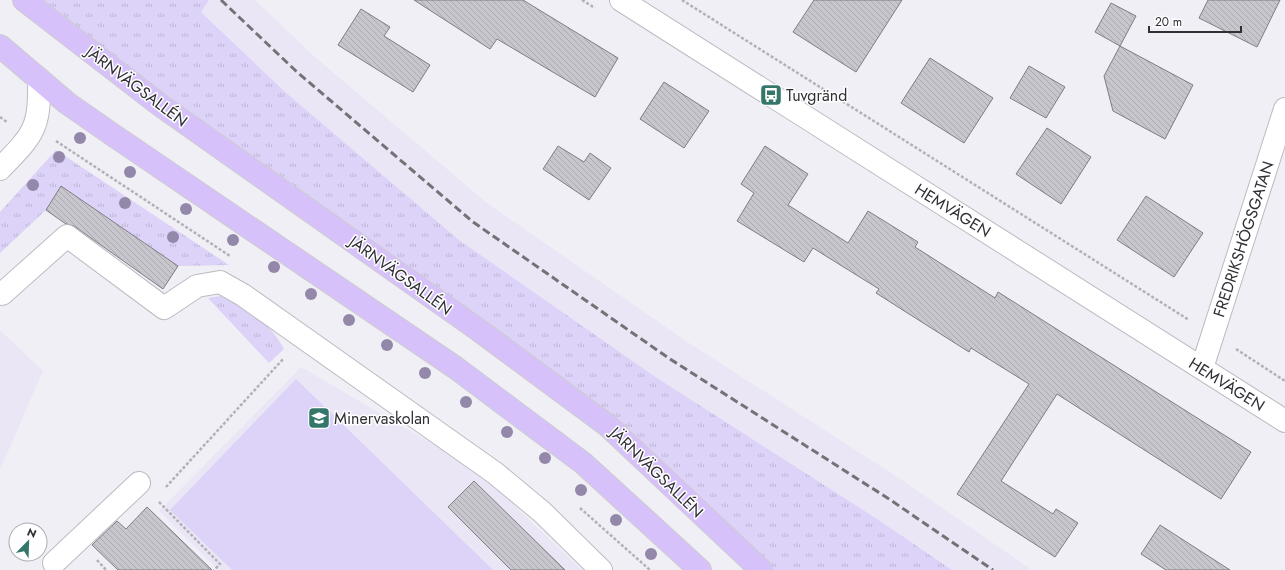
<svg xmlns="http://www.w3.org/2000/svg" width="1285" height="570" viewBox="0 0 1285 570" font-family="Jost,sans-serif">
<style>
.built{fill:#eae6f5}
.grass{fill:url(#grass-tufts)}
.pitch{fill:#ddd2f7}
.building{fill:url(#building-back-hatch);stroke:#7e7d83}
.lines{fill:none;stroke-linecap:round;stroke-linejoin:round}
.minor-casing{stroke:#bdbbc2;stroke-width:24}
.major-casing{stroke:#cdcdce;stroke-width:24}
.path{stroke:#b3b1b7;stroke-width:2.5;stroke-dasharray:3 2;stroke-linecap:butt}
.minor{stroke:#fff;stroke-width:22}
.major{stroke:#d6c1fb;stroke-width:22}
.rail{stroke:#737276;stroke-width:3;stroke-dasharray:8 4;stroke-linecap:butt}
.tree{fill:#9488aa}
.labels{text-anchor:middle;stroke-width:3;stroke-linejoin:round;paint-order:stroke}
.street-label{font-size:16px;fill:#303032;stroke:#fefdff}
.poi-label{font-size:16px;fill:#303032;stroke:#fefdff;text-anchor:start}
</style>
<defs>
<pattern id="grass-tufts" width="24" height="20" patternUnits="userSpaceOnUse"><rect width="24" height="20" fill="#ddd2f7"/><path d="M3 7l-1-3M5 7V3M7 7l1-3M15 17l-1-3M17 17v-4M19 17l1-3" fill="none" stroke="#beb5d4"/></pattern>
<pattern id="building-back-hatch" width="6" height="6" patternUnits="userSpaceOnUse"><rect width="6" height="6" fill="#c8c6cd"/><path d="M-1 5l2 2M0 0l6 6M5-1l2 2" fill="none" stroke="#acaab0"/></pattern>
</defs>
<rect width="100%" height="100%" fill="#f1eff6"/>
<!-- built -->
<path class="built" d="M189 0H255L315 57 487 203 683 339 902 480 1032 570H952L877 519 657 378 459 240 284 91Z
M0 330 43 371 0 470Z
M301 367 477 470 582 570H218L159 511Z"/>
<!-- grass -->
<path class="grass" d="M24 0H209L201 12 284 91 459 240 657 378 877 519 952 570H761L607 425Z
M56 150 229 265 178 266 62 187 46 210 0 253V212Z
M220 296C247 309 270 322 284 349L269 363 208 298Z"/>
<!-- pitch -->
<path class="pitch" d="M296 379 493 570H232L170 510Z"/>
<!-- building -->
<path class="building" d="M414 0H523L618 58 595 97 497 39 490 49Z
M814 0H902L856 72 793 32Z
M1208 0H1280L1257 47 1199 18Z
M1111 3 1136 16 1120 46 1095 32Z
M361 9 390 27 384 36 430 65 413 92 338 45Z
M1120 46 1193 85 1165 139 1113 111 1104 76Z
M930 58 993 98 964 143 901 103Z
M1029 66 1065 87 1046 118 1010 98Z
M664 82 709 111 684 148 640 119Z
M1047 128 1091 157 1061 204 1016 174Z
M558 146 584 162 590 153 611 168 589 200 543 169Z
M765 146 808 174 788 205 848 243 868 211 918 242 915 247 995 298 998 292 1251 452 1221 499 1057 394 1001 481 1053 514 1056 509 1078 523 1055 557 957 494 1029 384 971 348 969 352 876 293 879 289 813 248 804 262 737 221 754 193 741 184Z
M61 186 178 266 163 289 74 226 66 224 46 210Z
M1146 196 1203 233 1174 277 1117 240Z
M474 481 565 570H511L448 507Z
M147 507 212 570H118L92 545 117 521 126 529Z
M1160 525 1230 570H1166L1141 554Z"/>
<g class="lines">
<!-- minor casing -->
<g class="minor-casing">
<path id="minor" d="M621 0 1285 421
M0 169C34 134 40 129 39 79
M0 292 2 294 67 236 164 308 197 286 220 282 243 295 495 473 542 512 601 570
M1202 368 1285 109
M54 563 139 483"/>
</g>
<!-- major casing -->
<g class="major-casing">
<path id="major" d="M24 0 160 105 480 331 607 425 761 570
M0 46 67 103 113 135 456 368 583 463 700 570"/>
</g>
<!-- path -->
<path class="path" d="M582 0 595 8
M682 0 1189 320
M0 117 7 122
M56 141 230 256
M1236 349 1285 381
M166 487 284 358
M159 502 220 564 214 570
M580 508 650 570
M97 560 106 570"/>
<!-- minor -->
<use href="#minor" class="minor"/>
<!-- major -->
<use href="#major" class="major"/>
<!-- rail -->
<path class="rail" d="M221 0 297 72 473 222 670 359 889 499 993 570"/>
</g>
<!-- trees -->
<g class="tree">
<circle cx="80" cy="138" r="6"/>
<circle cx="59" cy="157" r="6"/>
<circle cx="130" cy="172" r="6"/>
<circle cx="33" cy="185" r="6"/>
<circle cx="125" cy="203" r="6"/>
<circle cx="186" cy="209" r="6"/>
<circle cx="173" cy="237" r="6"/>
<circle cx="233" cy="240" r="6"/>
<circle cx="274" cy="267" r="6"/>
<circle cx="311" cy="294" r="6"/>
<circle cx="349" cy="320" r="6"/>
<circle cx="387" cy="345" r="6"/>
<circle cx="425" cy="373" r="6"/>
<circle cx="466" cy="402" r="6"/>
<circle cx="507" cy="432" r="6"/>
<circle cx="545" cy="458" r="6"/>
<circle cx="581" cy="490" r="6"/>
<circle cx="616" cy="520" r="6"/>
<circle cx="651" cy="554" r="6"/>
</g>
<!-- icons -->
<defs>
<g id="bus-square" transform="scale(1.15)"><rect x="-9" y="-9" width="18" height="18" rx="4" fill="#34776a" stroke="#fefdff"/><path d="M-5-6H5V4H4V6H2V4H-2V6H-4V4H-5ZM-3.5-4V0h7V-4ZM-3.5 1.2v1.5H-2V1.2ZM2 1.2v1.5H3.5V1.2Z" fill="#fff"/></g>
<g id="school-square" transform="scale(1.15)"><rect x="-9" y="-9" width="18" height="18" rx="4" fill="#34776a" stroke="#fefdff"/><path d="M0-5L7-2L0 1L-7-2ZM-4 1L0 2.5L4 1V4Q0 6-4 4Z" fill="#fff"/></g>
</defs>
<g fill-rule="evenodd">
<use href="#bus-square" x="771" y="95"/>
<use href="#school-square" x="319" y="418"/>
</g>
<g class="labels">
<!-- street labels -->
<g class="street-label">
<text transform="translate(137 86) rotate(37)" y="6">JÄRNVÄGSALLÉN</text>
<text transform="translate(953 210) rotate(32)" y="6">HEMVÄGEN</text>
<text transform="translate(1243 239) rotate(-72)" y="6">FREDRIKSHÖGSGATAN</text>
<text transform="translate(401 275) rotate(36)" y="6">JÄRNVÄGSALLÉN</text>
<text transform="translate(1227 384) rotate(32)" y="6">HEMVÄGEN</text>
<text transform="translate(657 472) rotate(44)" y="6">JÄRNVÄGSALLÉN</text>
</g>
<!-- poi labels -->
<g class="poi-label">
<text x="786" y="101">Tuvgränd</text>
<text x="334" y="424">Minervaskolan</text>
</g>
</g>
<!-- north arrow -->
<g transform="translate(28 542) rotate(23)"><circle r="19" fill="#fefdff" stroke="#acabad"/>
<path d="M0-3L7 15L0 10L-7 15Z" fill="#34776a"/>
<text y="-6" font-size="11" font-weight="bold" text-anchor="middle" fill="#303032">N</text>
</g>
<!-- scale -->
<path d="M1149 26v6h92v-6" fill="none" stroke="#303032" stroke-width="2"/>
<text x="1155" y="26" font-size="12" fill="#303032" stroke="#fefdff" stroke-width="3" paint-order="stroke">20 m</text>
</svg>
